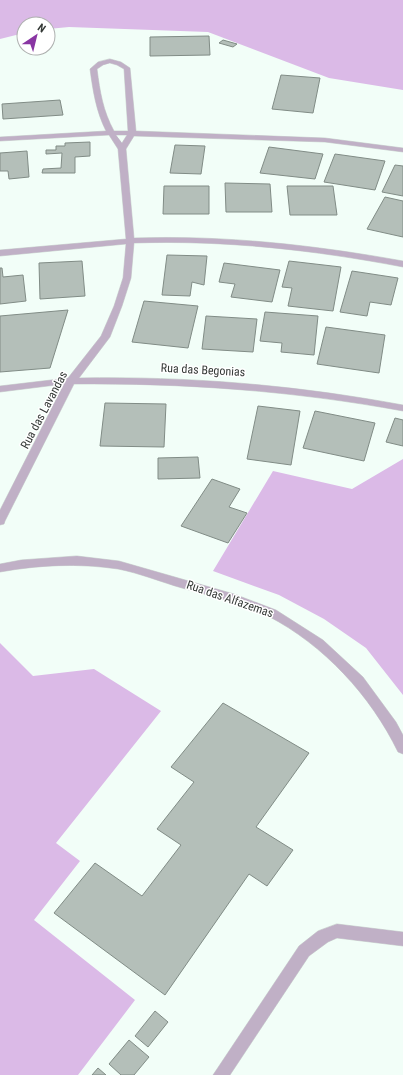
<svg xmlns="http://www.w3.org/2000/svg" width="403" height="1075" viewBox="0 0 403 1075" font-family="'Roboto Condensed',sans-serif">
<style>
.green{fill:#dbbae7}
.building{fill:#b4bfb9;stroke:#818c86}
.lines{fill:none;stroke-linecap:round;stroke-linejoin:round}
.minor-casing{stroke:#d0dbd5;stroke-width:1}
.minor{fill:#c0b0c6;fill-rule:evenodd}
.labels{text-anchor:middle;stroke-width:3;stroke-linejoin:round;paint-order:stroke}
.street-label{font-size:12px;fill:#343936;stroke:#fff}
</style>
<rect width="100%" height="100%" fill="#f2fef8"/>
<!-- green -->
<path class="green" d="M0 0H403V90L329 78 208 32 69 27 48 29V24H24V33L0 39Z
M403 459V695L366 648 324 619 279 595 213 571 273 471 352 489Z
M0 643 33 676 94 669 161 711 56 843 80 861 34 920 135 1000 78 1075H0Z"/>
<!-- building -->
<path class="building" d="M209 36 210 55 150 56V37Z
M223 40 237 44 233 47 219 43Z
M281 75 320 78 313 113 272 109Z
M60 100 63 115 3 119 2 104Z
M90 142V156L75 157V173H42L43 169 61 168 62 153 46 154V150H56V146H65V143Z
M175 145 205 146 201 174 170 173Z
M269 147 323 154 315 179 260 173Z
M27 151 29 177 9 179 8 171H0V153Z
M335 154 385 161 375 190 324 182Z
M395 165 403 166V196L382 192Z
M225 183 270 184 272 212H226Z
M164 186H209V214H163Z
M287 186H333L337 215H290Z
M385 197 403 201V237L367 229Z
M167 255 207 256 204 285 192 282 190 296 162 295Z
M82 261 85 296 40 299 39 263Z
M289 261 341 267 333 311 288 306 292 288 282 287Z
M224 263 280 270 272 302 231 297 235 284 219 282Z
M0 268H2L3 277 23 275 26 301 0 304Z
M352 271 398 278 391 305 370 302 367 316 340 312Z
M144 301 198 306 188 348 132 342Z
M68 310 50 368 0 372V316Z
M265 312 318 316 314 355 281 352 282 343 260 341Z
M206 316 257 319 253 352 202 349Z
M326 327 385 335 379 373 317 364Z
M105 403 166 404 164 447 100 446Z
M258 406 300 411 291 465 247 459Z
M315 411 375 423 364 461 303 448Z
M395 418 403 420V446L386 442Z
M198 457 200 478 158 479V458Z
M212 479 240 489 229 507 247 513 228 543 181 526Z
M223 703 309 753 256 827 293 850 267 886 249 874 165 995 54 913 95 863 142 896 181 845 157 829 194 782 171 767Z
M155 1011 168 1022 148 1047 135 1036Z
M129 1040 149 1057 134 1075H121L109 1064Z
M98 1068 106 1075H92Z"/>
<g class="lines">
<!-- minor casing -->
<g class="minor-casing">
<path id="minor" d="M110 59 121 62 130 68 136 131 325 138 403 148V152L325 142 134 136 126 149 134 238C225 235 314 245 403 261V267C314 250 225 240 134 243L131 278 122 306 110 337 79 378C188 376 295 385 403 405V411C294 391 185 383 74 384L5 521 4 524 0 525V510L64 384 0 392V386L68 378 101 336 114 306 123 278 126 244 0 256V250L126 239 118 149 109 135 0 141V137L106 131C96 111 93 91 90 69L98 62ZM110 63 117 65 124 69 128 131H114C103 111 100 92 97 69L103 65ZM116 135H127L122 143Z
M77 556 119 561 234 594 276 610 323 640 363 677 396 722 403 735V754L398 752C371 696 324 645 268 616 242 603 210 596 182 588 161 582 139 573 118 569 78 563 39 565 0 572V564L21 560Z
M337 924 403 932V946L337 938 328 942 309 956 230 1075H213L299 946 318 931Z"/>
</g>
<!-- minor -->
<use href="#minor" class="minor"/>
</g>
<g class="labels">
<!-- street labels -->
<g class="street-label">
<text transform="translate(203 370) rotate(3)" y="4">Rua das Begonias</text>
<text transform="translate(44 410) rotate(-62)" y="4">Rua das Lavandas</text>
<text transform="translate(230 599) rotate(19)" y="4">Rua das Alfazemas</text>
</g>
</g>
<!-- north arrow -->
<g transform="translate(36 36) rotate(35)"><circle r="19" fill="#ffffff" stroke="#aeb0af"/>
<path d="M0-3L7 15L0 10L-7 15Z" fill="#8935a3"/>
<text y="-6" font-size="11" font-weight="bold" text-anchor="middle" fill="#343936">N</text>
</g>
</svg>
